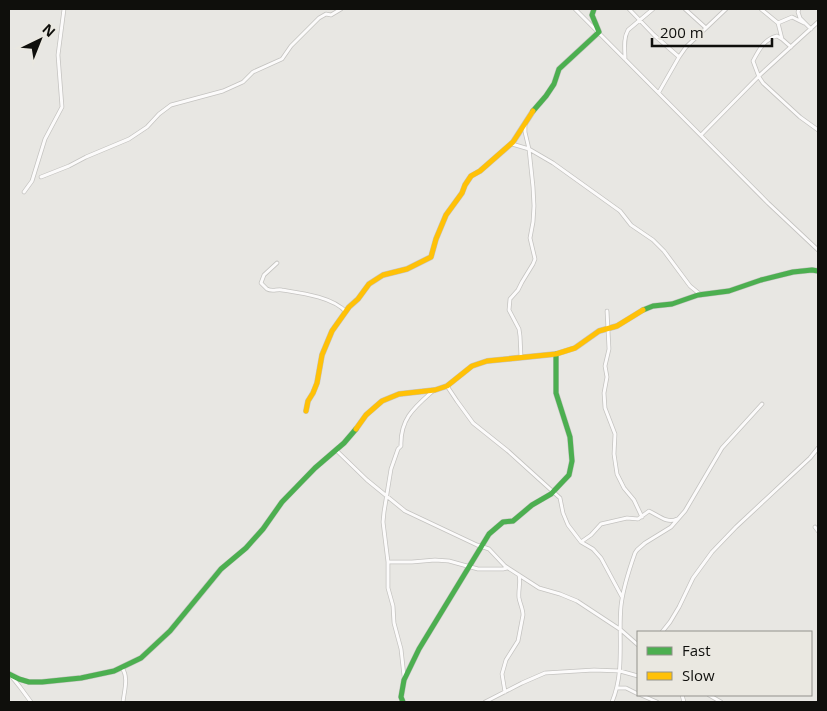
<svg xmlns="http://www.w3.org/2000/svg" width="827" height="711" viewBox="0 0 827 711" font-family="'Open Sans',sans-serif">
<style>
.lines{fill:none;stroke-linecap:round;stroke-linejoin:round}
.street-casing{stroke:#c4c3c0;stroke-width:4.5}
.fast-casing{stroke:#c4c3c0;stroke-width:6}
.slow-casing{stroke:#c4c3c0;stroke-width:6}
.street{stroke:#fcfbfb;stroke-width:3}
.fast{stroke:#4caf50;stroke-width:5}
.slow{stroke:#ffc107;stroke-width:5}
</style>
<rect width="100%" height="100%" fill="#e8e7e3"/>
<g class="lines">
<!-- street casing -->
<g class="street-casing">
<path id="street" d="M575 9 768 203 818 250
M629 9 654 35 679 57
M685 9 706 28
M761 9 778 23 792 17 804 23
M799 9 798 12 800 18 811 29
M778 23 782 39 791 47
M782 39 777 36C764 39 759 50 753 61L759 77 763 83 800 117 818 130
M625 59C625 49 623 39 628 30L653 9
M659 92 679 57 686 47 726 9
M701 135 761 74 818 22
M512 144 529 149 553 163 620 211 631 225 653 240 664 251 690 286 701 295
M41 177 69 166 86 157 129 139 147 127 159 114 171 105 223 91 243 82 253 72 282 59 291 46 319 18 326 14 331 15 341 9
M24 192 32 181 45 139 62 107 58 55 64 9
M277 263 264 275 261 283C263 285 265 287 267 289 272 292 277 289 282 290 301 293 333 297 346 312
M607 311 609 349 605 366 607 377 604 393 605 408 615 434 614 454 617 474 624 488 634 500 642 517
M521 357 520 336 519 329 509 310 510 299 518 290 522 282 533 264 535 259 530 238 533 222 534 206 533 187 529 149 525 132V125
M447 386 457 401 473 423 508 451 560 498 563 513 568 525 581 542 593 549 601 558 622 597
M336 450 367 480 405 511 477 545 489 549 505 566 539 588 560 594 577 601 621 630 638 645
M815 527 818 531
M581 542 591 535 601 524 627 518 638 519 649 511C658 515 667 524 677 519
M388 562H412L435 560 449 561 478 569H503L507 568
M662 632 670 622 679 607 693 578 712 552 736 527 810 458 818 448
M122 668C129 677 124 692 123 702
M404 676 401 649 394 623 393 606 388 588V562L383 522 384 512 391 469 398 449 401 446C400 418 415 407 434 390
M12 677 20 687 31 702
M617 688H626L638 694
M505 692 502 674 506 660 518 641 523 615C523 609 520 604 519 598 518 590 521 583 519 575
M641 695 657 702
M682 695 684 702
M709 695 721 702
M485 702 522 683 545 673 594 670 620 671 638 676
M612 702C625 671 618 638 621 606 623 588 629 570 635 553L637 550 645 543 671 527 685 511 722 448 762 404"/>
</g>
<!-- fast casing -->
<g class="fast-casing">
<path id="fast" d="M533 111 546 96 554 84 559 69 599 32 592 15 594 9
M643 310 653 306 672 304 698 295 729 291 761 280 793 272 812 270 818 271
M9 674 19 679 29 682H42L81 678 114 671 141 658 170 631 221 569 246 548 263 529 282 502 315 468 344 443 356 429
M403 702 401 697 404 680 419 649 489 534 503 522 513 521 532 505 551 494 569 475 572 461 570 437 556 393V354"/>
</g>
<!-- slow casing -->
<g class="slow-casing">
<path id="slow" d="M306 411 308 401 313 393 317 383 322 355 332 331 349 307 358 299 369 284 383 275 407 269 431 257 436 239 446 215 462 193 465 185 471 176 480 171 513 142 533 111
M356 429 366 415 382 401 399 394 435 390 447 386 472 366 487 361 556 354 575 348 599 331 617 326 643 310"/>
</g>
<!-- street -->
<use href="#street" class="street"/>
<!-- fast -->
<use href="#fast" class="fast"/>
<!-- slow -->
<use href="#slow" class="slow"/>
</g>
<!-- border -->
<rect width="827" height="711" fill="none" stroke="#0f0f0c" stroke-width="20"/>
<!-- legend -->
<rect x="637" y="631" width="175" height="65" fill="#eae8e1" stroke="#92918c"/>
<rect x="647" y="647" width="25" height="8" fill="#4caf50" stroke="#92918c"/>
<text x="682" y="656" font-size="15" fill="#0f0f0c">Fast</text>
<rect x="647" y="672" width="25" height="8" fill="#ffc107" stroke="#92918c"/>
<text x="682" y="681" font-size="15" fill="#0f0f0c">Slow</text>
<!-- north arrow -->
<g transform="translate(40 40) rotate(43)" stroke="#eae8e1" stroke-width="4" paint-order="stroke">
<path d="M0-4L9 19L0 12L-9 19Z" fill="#0f0f0c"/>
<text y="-8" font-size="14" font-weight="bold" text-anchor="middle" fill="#0f0f0c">N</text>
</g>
<!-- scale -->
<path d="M652 38v8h120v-8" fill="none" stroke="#0f0f0c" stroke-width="2.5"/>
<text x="660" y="38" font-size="15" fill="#0f0f0c" stroke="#eae8e1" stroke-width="4" paint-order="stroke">200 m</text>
</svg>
